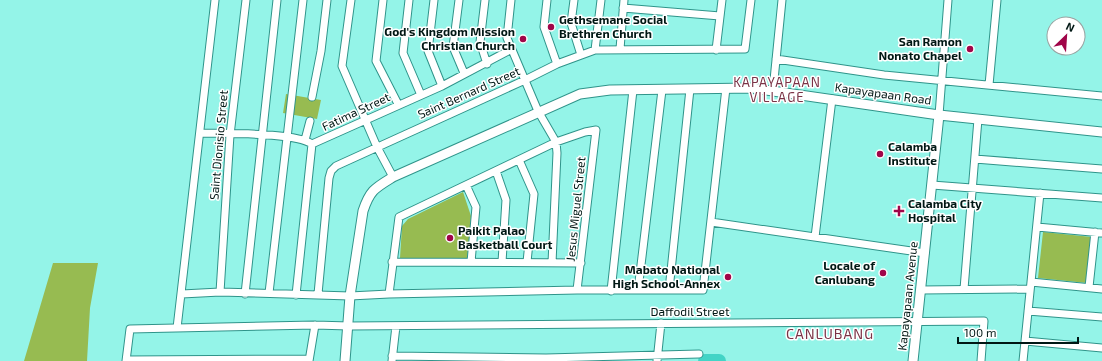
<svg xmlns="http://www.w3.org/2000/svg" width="1102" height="361" viewBox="0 0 1102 361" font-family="'Exo 2',sans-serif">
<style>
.green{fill:#97bb51}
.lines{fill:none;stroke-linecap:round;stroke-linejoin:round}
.river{stroke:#42d4c6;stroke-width:14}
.street-casing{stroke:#2f948a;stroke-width:9}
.secondary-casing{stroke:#2f948a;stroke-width:11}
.street{stroke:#fff;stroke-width:7}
.secondary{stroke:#fff;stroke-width:9}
.poi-dot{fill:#a00549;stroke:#fff;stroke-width:1.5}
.labels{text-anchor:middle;stroke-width:3;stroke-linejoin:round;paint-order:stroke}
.poi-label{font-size:12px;font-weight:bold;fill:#001714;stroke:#fff;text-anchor:start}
.street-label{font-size:12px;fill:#001714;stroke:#fff}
.neighbourhood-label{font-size:13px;letter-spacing:1px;fill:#7a3346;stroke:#fff}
.quarter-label{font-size:14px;letter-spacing:1px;fill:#7a3346;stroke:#fff}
</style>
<rect width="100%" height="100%" fill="#94f4e8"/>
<!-- green -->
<path class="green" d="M286 94 321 100 317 119 283 113Z
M463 192 471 216 467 260 400 258 402 226 408 219Z
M1043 232 1092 237 1087 283 1038 278Z
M53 263H98L90 308 87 361H24Z"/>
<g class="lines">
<!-- river -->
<path class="river" d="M705 361H719"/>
<!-- street casing -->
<g class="street-casing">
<path id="street" d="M351 0 342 66 377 147 393 177
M383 0 376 61 398 104
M409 0 403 53 421 95
M434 0 428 51 442 86
M459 0 453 47 464 73
M485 0 480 42 487 64
M511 0 507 38 538 111 556 142 557 153 552 263
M547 0 544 27 557 64
M574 0 571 23 581 55
M623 8 720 16
M620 49 624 0
M595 50 601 0
M716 50 722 0
M776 59 884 75 1102 96
M989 85 997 0
M773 90 782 0
M312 97 321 51 327 0
M939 115 948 0
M200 133C225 134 295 132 312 144
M305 140 310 121
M312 144 442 86 510 50
M975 159 1102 169
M519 160 534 194 527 262
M496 171 506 200 502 262
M466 185 476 207 471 262
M932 185 1102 198
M711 222 925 253
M1037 227 1102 233
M815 237 832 99
M392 262 581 263
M1031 282 1102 289
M1089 287 1095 232
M964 289 978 119
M638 290 662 90
M669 290 690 89
M921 290 1030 289
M611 291 633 90
M220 292 230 135 246 0
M269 293 303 0
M182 294 220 292 350 296 389 294 577 290H703L726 88
M245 294 277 0
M318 294 329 178 331 171 336 166 525 80 557 64 595 50 745 49 751 0
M389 294 399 217 556 142 585 132 596 130 577 290
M296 295 312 144
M1028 311 1102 317
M177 328 215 0
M1025 341 1102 348
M392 356 546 358 699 354
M127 360 309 359
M126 361 130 329 315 325 349 326 984 321 981 361
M309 361 315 325
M392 361 396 326
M657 361 661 323
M1023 361 1040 193"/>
</g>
<!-- secondary casing -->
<g class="secondary-casing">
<path id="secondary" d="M345 361 350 296 363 211C370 190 375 188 393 177L580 94 610 90 752 88 939 115 1102 132
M913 361 939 115"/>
</g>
<!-- street -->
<use href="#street" class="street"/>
<!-- secondary -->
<use href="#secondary" class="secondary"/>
</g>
<!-- markers -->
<g class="poi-dot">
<circle cx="551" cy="27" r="4"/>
<circle cx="523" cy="39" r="4"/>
<circle cx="970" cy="49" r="4"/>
<circle cx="880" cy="154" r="4"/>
<path d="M897 205h4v4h4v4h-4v4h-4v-4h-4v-4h4z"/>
<circle cx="450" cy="238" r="4"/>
<circle cx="883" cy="273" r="4"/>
<circle cx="728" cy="277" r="4"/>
</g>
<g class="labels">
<!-- poi labels -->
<g class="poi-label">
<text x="559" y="24">Gethsemane Social<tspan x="559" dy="14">Brethren Church</tspan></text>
<text x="515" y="36" text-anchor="end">God's Kingdom Mission<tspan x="515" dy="14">Christian Church</tspan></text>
<text x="962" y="46" text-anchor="end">San Ramon<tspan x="962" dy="14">Nonato Chapel</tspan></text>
<text x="888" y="151">Calamba<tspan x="888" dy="14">Institute</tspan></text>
<text x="908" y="208">Calamba City<tspan x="908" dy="14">Hospital</tspan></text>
<text x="458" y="235">Paikit Palao<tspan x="458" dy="14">Basketball Court</tspan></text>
<text x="875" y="270" text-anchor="end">Locale of<tspan x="875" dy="14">Canlubang</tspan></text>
<text x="720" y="274" text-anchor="end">Mabato National<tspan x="720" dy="14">High School-Annex</tspan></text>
</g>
<!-- street labels -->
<g class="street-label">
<text transform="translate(469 93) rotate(-24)" y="4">Saint Bernard Street</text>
<text transform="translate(883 94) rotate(8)" y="4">Kapayapaan Road</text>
<text transform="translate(356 112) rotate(-25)" y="4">Fatima Street</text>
<text transform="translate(219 145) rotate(-85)" y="4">Saint Dionisio Street</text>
<text transform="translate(576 209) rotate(-84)" y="4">Jesus Miguel Street</text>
<text transform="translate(908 296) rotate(-84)" y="4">Kapayapaan Avenue</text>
<text x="690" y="316">Daffodil Street</text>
</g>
<!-- neighbourhood labels -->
<g class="neighbourhood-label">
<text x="777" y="87">KAPAYAPAAN<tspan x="777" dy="15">VILLAGE</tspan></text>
</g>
<!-- quarter labels -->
<g class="quarter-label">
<text x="830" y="339">CANLUBANG</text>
</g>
</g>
<!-- north arrow -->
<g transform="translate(1066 36) rotate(25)"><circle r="19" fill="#ffffff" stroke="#99a2a1"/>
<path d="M0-3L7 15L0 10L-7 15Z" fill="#a00549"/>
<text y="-6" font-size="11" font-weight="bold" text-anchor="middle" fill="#001714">N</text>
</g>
<!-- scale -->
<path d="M958 337v6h120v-6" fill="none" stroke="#001714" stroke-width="2"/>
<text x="964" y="337" font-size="12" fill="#001714" stroke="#ffffff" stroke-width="3" paint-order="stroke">100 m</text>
</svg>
